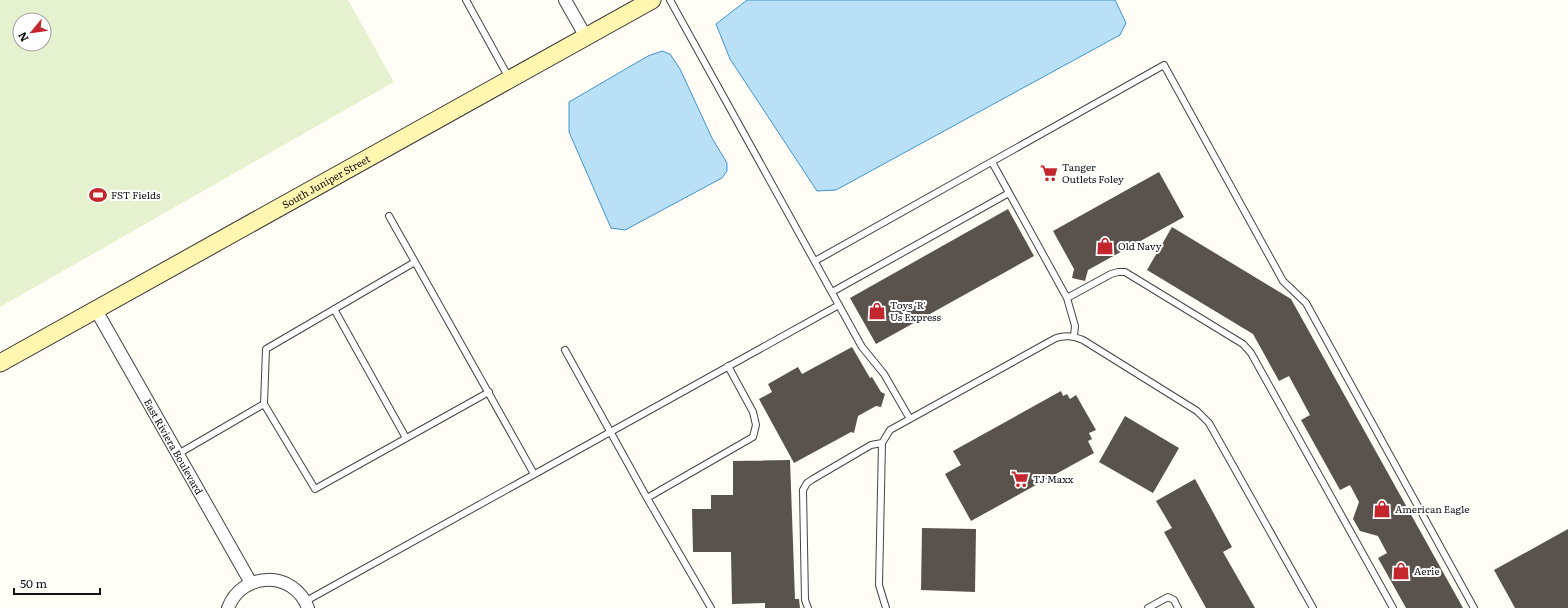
<svg xmlns="http://www.w3.org/2000/svg" width="1568" height="608" viewBox="0 0 1568 608" font-family="Literata,serif">
<style>
.pitch{fill:#e6f2cf;fill-rule:evenodd}
.water{fill:#b9e0f7;stroke:#3f96cf}
.building{fill:#5a524d}
.lines{fill:none;stroke-linecap:round;stroke-linejoin:round}
.lane-casing{stroke:#444;stroke-width:8}
.street-casing{stroke:#444;stroke-width:14}
.secondary-casing{stroke:#333;stroke-width:19}
.lane{stroke:#fff;stroke-width:6}
.street{stroke:#fff;stroke-width:12}
.secondary{stroke:#fff6b0;stroke-width:17}
.labels{text-anchor:middle;stroke-width:4;stroke-linejoin:round;paint-order:stroke}
.poi-label{font-size:10px;fill:#111;stroke:#fff;text-anchor:start}
.street-label{font-size:10px;fill:#111;stroke:#fff}
</style>
<rect width="100%" height="100%" fill="#fffdf5"/>
<!-- pitch -->
<path class="pitch" d="M0 0H348L394 82 0 307ZM20 20H44V44H20Z"/>
<!-- water -->
<path class="water" d="M747 0H1115L1126 23 1120 35 836 190 817 191 730 59 716 24Z
M662 51 670 54 680 69 712 138 727 163V171L722 178 625 230 611 228 569 132V102L648 56Z"/>
<!-- building -->
<path class="building" d="M1159 172 1184 217 1088 270 1085 281 1072 278 1074 269 1053 231Z
M1008 209 1034 256 876 344 850 298Z
M1172 227 1291 299 1463 608H1406L1378 558 1387 553 1378 536 1360 531 1353 519 1359 502 1350 485 1340 490 1301 420 1310 415 1289 376 1279 381 1253 334 1147 270Z
M852 347 870 378 872 377 881 392 885 394 881 407 876 406 858 416 854 433 851 432 794 463 759 399 772 392 768 384 798 367 802 374Z
M1061 391 1063 396 1067 394 1070 399 1076 395 1096 430 1089 433 1092 439 1088 441 1094 453 971 521 945 474 961 465 953 451Z
M1125 416 1179 448 1153 493 1099 462Z
M790 460 795 599H799L800 608H765V603L732 604 731 552H693L692 509H711V495H733V461Z
M1195 479 1232 547 1223 552 1255 608H1206L1164 532 1172 528 1156 501Z
M922 528 976 529 975 592 921 590Z
M1568 529V608H1515L1494 570Z"/>
<g class="lines">
<!-- lane casing -->
<g class="lane-casing">
<path id="lane" d="M466 0 509 78
M670 0 862 347 884 374 910 419
M992 162 1067 298 1075 326 1074 336
M389 216 415 262
M815 261 1164 65 1283 281 1306 303 1474 608
M832 292 1009 193
M1067 298 1111 274 1118 272H1125L1243 344 1251 353 1393 608
M334 309 406 438
M565 350 647 498
M264 404 315 489 489 392
M178 454 264 404 266 349 415 262 534 474
M306 601 839 305
M711 608 647 498 753 437 756 425 753 412 728 366
M808 608 805 600 803 490 807 483 813 479 871 445 882 443
M886 608 879 585 882 443 890 430 1056 338C1066 335 1073 336 1083 340L1197 411 1209 423 1313 608
M1148 608 1168 597 1174 600 1178 608"/>
</g>
<!-- street casing -->
<g class="street-casing">
<g id="street">
<path d="M565 0 586 37"/>
<path id="s1" d="M96 310 251 583"/>
<path d="M228 608C242 571 294 570 308 608"/>
</g>
</g>
<!-- secondary casing -->
<g class="secondary-casing">
<g id="secondary">
<path id="s2" d="M0 363 652 0"/>
</g>
</g>
<!-- lane -->
<use href="#lane" class="lane"/>
<!-- street -->
<use href="#street" class="street"/>
<!-- secondary -->
<use href="#secondary" class="secondary"/>
</g>
<!-- icons -->
<defs>
<g id="supermarket-bare" transform="scale(1.38)"><path d="M-6-5.5h2.5l.6 2H6L4.5 2H-2.5L-4.4-4H-6ZM-1.5 3.2a1.3 1.3 0 1 0 .1 0ZM3 3.2a1.3 1.3 0 1 0 .1 0Z" fill="#c4262e" stroke="#fff" stroke-width="2.5" paint-order="stroke"/></g>
<g id="stadium-bare" transform="scale(1.38)"><path d="M0-5a6.5 5 0 1 0 0 10a6.5 5 0 1 0 0-10ZM-3.5-1.8h7v3.6h-7Z" fill="#c4262e" stroke="#fff" stroke-width="2.5" paint-order="stroke"/></g>
<g id="shop-bare" transform="scale(1.38)"><path d="M-5-2.5h2.3a2.7 3.5 0 0 1 5.4 0H5L5.5 6h-11ZM-1.5-2.5h3a1.5 2.3 0 0 0-3 0Z" fill="#c4262e" stroke="#fff" stroke-width="2.5" paint-order="stroke"/></g>
</defs>
<g fill-rule="evenodd">
<use href="#supermarket-bare" x="1049" y="173"/>
<use href="#stadium-bare" x="98" y="195"/>
<use href="#shop-bare" x="1105" y="246"/>
<use href="#shop-bare" x="877" y="311"/>
<use href="#supermarket-bare" x="1020" y="479"/>
<use href="#shop-bare" x="1382" y="509"/>
<use href="#shop-bare" x="1401" y="571"/>
</g>
<g class="labels">
<!-- poi labels -->
<g class="poi-label">
<text x="1062" y="171">Tanger<tspan x="1062" dy="12">Outlets Foley</tspan></text>
<text x="111" y="199">FST Fields</text>
<text x="1118" y="250">Old Navy</text>
<text x="890" y="309">Toys 'R'<tspan x="890" dy="12">Us Express</tspan></text>
<text x="1033" y="483">TJ Maxx</text>
<text x="1395" y="513">American Eagle</text>
<text x="1414" y="575">Aerie</text>
</g>
<!-- street labels -->
<g class="street-label">
<text dy="4" stroke="none"><textPath href="#s2" startOffset="373">South Juniper Street</textPath></text>
<text dy="4" stroke="none"><textPath href="#s1" startOffset="157">East Riviera Boulevard</textPath></text>
</g>
</g>
<!-- north arrow -->
<g transform="translate(32 32) rotate(241)"><circle r="19" fill="#ffffff" stroke="#a0a0a0"/>
<path d="M0-3L7 15L0 10L-7 15Z" fill="#c4262e"/>
<text y="-6" font-size="11" font-weight="bold" text-anchor="middle" fill="#111111">N</text>
</g>
<!-- scale -->
<path d="M14 588v6h86v-6" fill="none" stroke="#111111" stroke-width="2"/>
<text x="20" y="588" font-size="12" fill="#111111" stroke="#ffffff" stroke-width="3" paint-order="stroke">50 m</text>
</svg>
